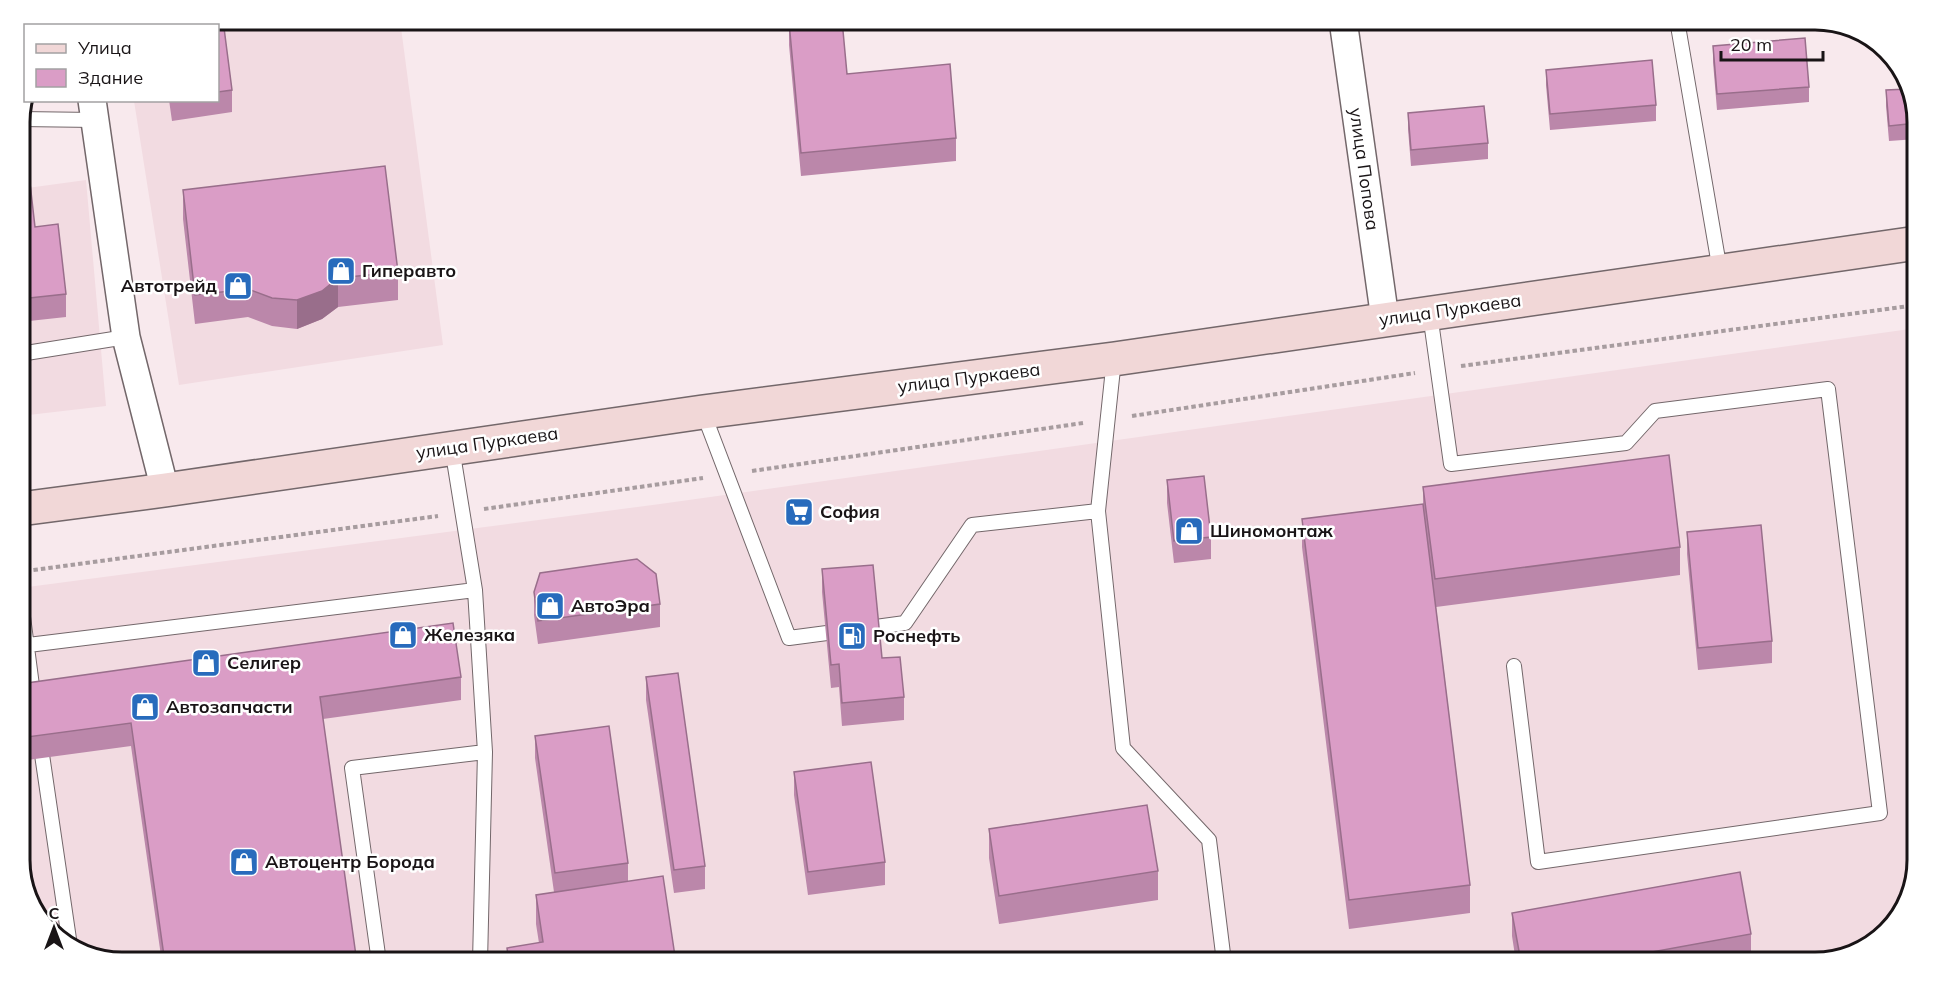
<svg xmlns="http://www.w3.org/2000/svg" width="1937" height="982" viewBox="0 0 1937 982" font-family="Mulish,sans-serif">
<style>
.built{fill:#f2dbe1}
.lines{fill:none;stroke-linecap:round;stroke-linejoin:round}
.service-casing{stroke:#73676a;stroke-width:16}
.minor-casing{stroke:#73676a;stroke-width:30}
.secondary-casing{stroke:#73676a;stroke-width:36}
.path{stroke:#a79c9f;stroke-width:4;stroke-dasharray:4.5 3;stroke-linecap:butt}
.service{stroke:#fff;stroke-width:14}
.minor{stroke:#fff;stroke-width:27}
.secondary{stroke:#f1d7d7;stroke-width:33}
.wall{fill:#bb87aa}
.shaded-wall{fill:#996e8b}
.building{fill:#da9dc6;stroke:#996e8b;stroke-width:1.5}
.labels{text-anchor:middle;stroke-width:5;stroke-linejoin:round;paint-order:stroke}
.street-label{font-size:18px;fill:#191416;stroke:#fff}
.poi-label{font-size:18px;font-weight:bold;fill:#191416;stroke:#fff;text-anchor:start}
.rim{fill:none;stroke:#191416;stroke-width:3}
</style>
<rect width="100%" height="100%" fill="#f8e9ed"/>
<!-- built -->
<path class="built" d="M121 20H400L443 345 179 385 134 101 218 100V26L122 25Z
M86 180 106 406 20 416V189Z
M1917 328V860L1907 906 1872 945 1815 962H122L76 952 37 917 20 867V588L660 504Z"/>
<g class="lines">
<!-- service casing -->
<g class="service-casing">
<path id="service" d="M1677 20 1720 271
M20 119 95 120
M1430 314 1451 464 1626 443 1655 411 1828 389 1880 813 1538 862 1514 666
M20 354 126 337
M1114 359 1098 511 1123 748 1209 840 1224 962
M703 412 789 638 842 631
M452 448 475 590 485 752 480 962
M20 594 34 701
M861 629 905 623 972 525 1098 511
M20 646 475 590
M40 741 70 946
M379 962 352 768 485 752"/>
</g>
<!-- minor casing -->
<g class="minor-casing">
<path id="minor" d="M1343 20 1385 319
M92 100 126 337 165 490"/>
</g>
<!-- secondary casing -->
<g class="secondary-casing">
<path id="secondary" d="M20 509 165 490 703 412 1114 359 1917 243"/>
</g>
<!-- path -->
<path class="path" d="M1461 366 1917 305
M1132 416 1415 373
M752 471 1083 423
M484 509 703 478
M26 571 438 516"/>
<!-- service -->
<use href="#service" class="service"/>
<!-- minor -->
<use href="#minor" class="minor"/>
<!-- secondary -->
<use href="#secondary" class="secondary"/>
</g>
<!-- wall -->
<path class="wall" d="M158 20H223L232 90V112L172 121 169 100H218V26H159Z
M789 22 847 74 956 138V161L801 176 789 45Z
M1873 41 1881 48 1874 49Z
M1713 46 1809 87V102L1717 110 1713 62Z
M1546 70 1656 105V121L1550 130 1546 85Z
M1886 90 1917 116V139L1889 141 1886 106Z
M1408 113 1488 143V159L1411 166 1408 129Z
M20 184 35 227 66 294V317L20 322Z
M183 190 398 272V300L338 307 322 319 297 329 272 326 248 317 195 324 183 219Z
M1167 480 1211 537V559L1174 563 1167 503Z
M1423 487 1680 547V575L1436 607 1470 885V913L1349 929 1302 547V519L1423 504Z
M1687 532 1772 641V663L1698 670 1687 554Z
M822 569 882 658 904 697V720L842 726 839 687 831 688 822 592Z
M534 592 660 604V627L538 644 534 615Z
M461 677V700L323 719 357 963H162L131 746 20 761V684Z
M646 677 705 866V889L674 893 646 700Z
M535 736 628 863V881L676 963H507V948L539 943 536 924V895L554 892 535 758Z
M794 772 885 862V885L808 895 794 795Z
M989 829 1158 871V900L999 924 989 858Z
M1512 913 1751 934V957L1721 962H1516L1512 936Z"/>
<!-- shaded-wall -->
<path class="shaded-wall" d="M338 278V307L322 319 297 329V300Z"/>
<!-- building -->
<path class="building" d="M161 20H223L232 90 218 92V26H162Z
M817 20H842L847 74 950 64 956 138 801 153 789 22Z
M1805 38 1809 87 1717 94 1713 46Z
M1652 60 1656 105 1550 114 1546 70Z
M1908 89 1917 116V123L1889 126 1886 90Z
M1484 106 1488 143 1411 150 1408 113Z
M385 166 398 272 338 278 322 291 297 300 272 298 248 289 195 295 183 190Z
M30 183 35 227 58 224 66 294 20 299V184Z
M1669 455 1680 547 1435 579 1423 487Z
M1204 476 1211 537 1174 541 1167 480Z
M1423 504 1470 885 1349 900 1302 519Z
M1761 525 1772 641 1698 648 1687 532Z
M637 559 656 574 660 604 538 621 534 592 540 573Z
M873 565 882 658 900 657 904 697 842 703 839 664 831 665 822 569Z
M453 623 461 677 320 697 357 963H165L131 723 20 738V684Z
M678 673 705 866 674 870 646 677Z
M609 726 628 863 555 873 535 736Z
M871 762 885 862 808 872 794 772Z
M1147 805 1158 871 999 896 989 829Z
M1740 872 1751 934 1597 962H1521L1512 913Z
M663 876 676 963H509L507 948 543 942 536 895Z"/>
<!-- icons -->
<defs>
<g id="shop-square" transform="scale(1.5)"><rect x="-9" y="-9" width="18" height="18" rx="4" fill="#286bbc" stroke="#fff"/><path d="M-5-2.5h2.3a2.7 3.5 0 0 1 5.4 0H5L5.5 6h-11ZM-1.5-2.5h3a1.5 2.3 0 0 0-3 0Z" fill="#fff"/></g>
<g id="supermarket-square" transform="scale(1.5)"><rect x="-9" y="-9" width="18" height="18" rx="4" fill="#286bbc" stroke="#fff"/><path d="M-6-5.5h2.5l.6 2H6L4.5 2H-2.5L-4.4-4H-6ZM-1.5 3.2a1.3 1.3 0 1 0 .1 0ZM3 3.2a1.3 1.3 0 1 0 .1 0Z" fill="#fff"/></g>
<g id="fuel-square" transform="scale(1.5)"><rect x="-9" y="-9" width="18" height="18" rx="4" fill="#286bbc" stroke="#fff"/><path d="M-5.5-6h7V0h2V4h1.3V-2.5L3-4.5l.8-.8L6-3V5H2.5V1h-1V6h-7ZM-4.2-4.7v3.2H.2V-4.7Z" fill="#fff"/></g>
</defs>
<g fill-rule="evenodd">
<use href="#shop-square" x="341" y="271"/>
<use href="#shop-square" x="238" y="286"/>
<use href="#supermarket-square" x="799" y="512"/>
<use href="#shop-square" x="1189" y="531"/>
<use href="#shop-square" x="550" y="606"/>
<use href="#shop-square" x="403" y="635"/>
<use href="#fuel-square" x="852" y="636"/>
<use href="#shop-square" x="206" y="663"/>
<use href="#shop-square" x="145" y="707"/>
<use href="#shop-square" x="244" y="862"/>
</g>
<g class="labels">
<!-- street labels -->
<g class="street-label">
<text transform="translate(1364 169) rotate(82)" y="6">улица Попова</text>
<text transform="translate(1450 310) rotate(-8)" y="6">улица Пуркаева</text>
<text transform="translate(969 378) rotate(-7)" y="6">улица Пуркаева</text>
<text transform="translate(487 443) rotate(-8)" y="6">улица Пуркаева</text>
</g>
<!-- poi labels -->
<g class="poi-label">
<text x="362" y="277">Гиперавто</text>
<text x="217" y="292" text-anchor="end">Автотрейд</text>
<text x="820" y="518">София</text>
<text x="1210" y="537">Шиномонтаж</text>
<text x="571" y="612">АвтоЭра</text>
<text x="424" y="641">Железяка</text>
<text x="873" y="642">Роснефть</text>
<text x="227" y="669">Селигер</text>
<text x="166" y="713">Автозапчасти</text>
<text x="265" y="868">Автоцентр Борода</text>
</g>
</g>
<!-- crop -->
<path d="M0 0H1937V982H0ZM122 30H1815A92 92 0 0 1 1907 122V860A92 92 0 0 1 1815 952H122A92 92 0 0 1 30 860V122A92 92 0 0 1 122 30Z" fill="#fff" fill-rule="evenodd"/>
<path class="rim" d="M122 30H1815A92 92 0 0 1 1907 122V860A92 92 0 0 1 1815 952H122A92 92 0 0 1 30 860V122A92 92 0 0 1 122 30Z"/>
<!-- legend -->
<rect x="24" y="24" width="195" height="78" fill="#ffffff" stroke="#a3a1a2" stroke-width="1.5"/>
<rect x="36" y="44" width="30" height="9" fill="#f1d7d7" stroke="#a3a1a2" stroke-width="1.5"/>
<text x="78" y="54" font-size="18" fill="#191416">Улица</text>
<rect x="36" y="69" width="30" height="18" fill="#da9dc6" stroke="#a3a1a2" stroke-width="1.5"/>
<text x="78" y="84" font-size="18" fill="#191416">Здание</text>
<!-- north arrow -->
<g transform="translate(54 928)" stroke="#ffffff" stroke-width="4.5" paint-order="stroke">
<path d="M0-4.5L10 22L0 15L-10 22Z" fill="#191416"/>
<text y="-9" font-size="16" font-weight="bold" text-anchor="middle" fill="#191416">С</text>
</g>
<!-- scale -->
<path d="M1721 51v9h102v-9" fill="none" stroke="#191416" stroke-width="3"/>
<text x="1730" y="51" font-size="18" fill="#191416" stroke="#ffffff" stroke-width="4.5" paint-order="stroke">20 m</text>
</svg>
